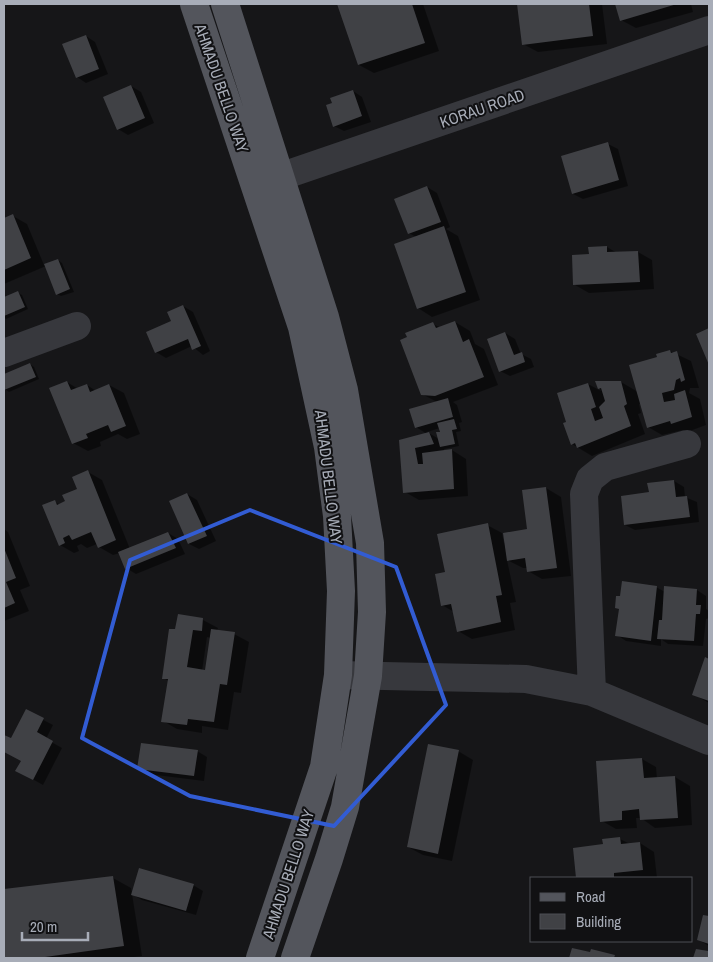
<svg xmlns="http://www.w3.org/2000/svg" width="713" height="962" viewBox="0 0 713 962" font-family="'Archivo Narrow',sans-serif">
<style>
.shadow{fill:#0007;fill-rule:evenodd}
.building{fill:#404145}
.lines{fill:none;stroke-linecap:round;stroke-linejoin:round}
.minor{stroke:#37383d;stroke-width:28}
.major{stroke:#53555c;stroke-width:28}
.marked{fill:none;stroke:#325cd3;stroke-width:4;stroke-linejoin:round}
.labels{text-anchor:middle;stroke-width:4;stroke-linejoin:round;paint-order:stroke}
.street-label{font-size:16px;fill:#a8adb8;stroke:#111113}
</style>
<rect width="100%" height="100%" fill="#161618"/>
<!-- shadow -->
<path class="shadow" d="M339 4H423L439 51 374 73 359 65Z
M519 4H602L607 44 538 52 523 44Z
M617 4H691L693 12 636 28 621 20Z
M86 36 95 42 108 74 86 83 77 77Z
M131 86 141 92 154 123 128 135 118 129Z
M353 91 362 97 371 122 344 131 334 126Z
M608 144 618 149 628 186 583 199 573 194Z
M427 187 437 193 450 227 446 229 458 236 480 300 432 317 418 308 416 237 409 233Z
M13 216 27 224 44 265 58 260 62 263 74 292 61 296 57 294 46 266 4 284V220Z
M607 247 617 253 638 252 652 260 654 289 589 293 575 285 590 255Z
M18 293 22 295 28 309 6 319 4 317V298Z
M183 306 193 312 210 351 203 355 192 346 166 358 156 352Z
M455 322 470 331 475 344 484 349 498 385 453 402 457 405 462 422 459 423 461 431 456 432 459 446 444 449V451L452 450 466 459 468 496 419 500 405 492 401 441 427 434 416 427 437 402 422 394 433 324 441 328ZM440 428 439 439 427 432Z
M505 333 515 339 521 354 531 359 534 367 510 376 500 371Z
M670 351 691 361 699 388H690L689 393 700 399 706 425 687 432 683 430 662 435 648 427 641 403 639 404 641 413 638 414 645 434 592 456 572 444 568 423 588 384 601 391 597 383 621 382 638 392 658 358Z
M30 364 34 367 39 379 9 392 5 389 4 375Z
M67 382 78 389 87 385 96 391 109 385 124 393 140 434 127 439 118 434 100 442 101 446 88 451 73 443Z
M88 472 102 480 130 549 168 533 178 539 185 554 136 574 126 568 120 553 113 555 99 547 97 544 87 548 81 544 77 546 79 551 74 553 60 545 55 502 60 505 66 502 78 489Z
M674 481 684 487 685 497 697 502 699 522 635 530 625 525 650 493 649 484Z
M546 488 561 497 571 576 542 579 528 571 527 568H523L507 560 516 602 510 603 515 630 472 639 458 631 454 612 442 605 446 573 487 525 502 533 504 543 528 530Z
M187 494 197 500 216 541 199 549 189 544 170 502Z
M4 529 8 532 30 586 20 590 29 611 4 621Z
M656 587 665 592 697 590 706 596V609L709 611V618L706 619 703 646 668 644 661 639V646L626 641 617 635 621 610 616 607Z
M179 616 203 620 218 628 217 631 234 634 249 642 241 693 234 692 228 730 202 726V733L177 729 163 721 169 681 163 678ZM207 637 211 638 206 671H202Z
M706 659 709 660V703L693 694Z
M26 711 53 725 46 739 62 748 43 785 27 776 22 761 4 751V736L11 740Z
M197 751 207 757 204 781 148 774 138 768Z
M458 751 473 760 452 861 423 855 408 847Z
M642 759 656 767 657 779 675 777 690 786 692 825 655 828 641 818H636L637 828 616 829 602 821Z
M620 839 630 844 640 843 654 852 657 878H577L604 845Z
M113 878 131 888 132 894 193 885 203 891 196 915 142 900 132 894 142 956 126 958H4V890Z
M704 917 709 918V946L699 940Z
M573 949 591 954 592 950 618 958H570Z"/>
<!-- building -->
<path class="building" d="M337 4H412L425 43 358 65Z
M517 4H589L593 36 522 45Z
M615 4H677L620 21Z
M86 35 99 69 76 78 62 44Z
M131 85 145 118 117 130 103 97Z
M353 90 362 116 333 127 326 105 332 103 330 98Z
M608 142 619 180 572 194 561 156Z
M427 186 441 222 408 234 394 199Z
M13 214 31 258 4 270V218Z
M444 226 466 292 417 309 394 244Z
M607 246V252L638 251 640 282 573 285 572 255 589 254 588 247Z
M58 259 70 289 56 295 44 264Z
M18 291 25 307 4 316V297Z
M183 305 201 346 192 350 188 339 155 353 146 332 171 321 167 312Z
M455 321 463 342 469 339 484 377 435 396 421 395 400 340 407 337 405 333 433 322 436 328Z
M709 328V365L696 334Z
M505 332 514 355 522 352 525 362 499 372 487 339Z
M670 350 671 353 677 351 685 380 681 382 680 378 676 380 674 390 662 393 664 402 675 400 674 394 685 390 692 417 671 424 670 421 647 428 629 365 657 357 656 354Z
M30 363 36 377 4 390V374Z
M67 381 71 390 87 384 90 392 109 384 126 426 111 432 108 425 86 434 88 438 72 444 49 388Z
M595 381H621L627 404 624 406 631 426 577 448 575 443 571 445 563 423 566 422 557 393 588 383 596 407 591 409 595 421 603 418 599 407 605 401 601 388 598 389Z
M448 398 453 417 415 428 409 409Z
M454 419 457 429 452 430 455 444 440 447 436 432H440L437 423Z
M429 432 434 444 415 448 418 464H423L422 453 452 449 454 489 403 493 399 440Z
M88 470 116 540 98 548 91 532 72 540 69 535 63 538 65 543 59 546 42 505 55 500 57 505 65 501 62 495 77 489 72 477Z
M674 480 676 497 687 496 690 517 624 525 621 496 649 492 647 483Z
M546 487 557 568 527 572 525 558 507 561 503 533 527 529 522 490Z
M187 493 207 536 188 544 169 501Z
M488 523 502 595 496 596 501 622 457 632 451 604 441 606 435 574 445 572 437 534Z
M168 532 176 548 125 569 118 552Z
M4 548 16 578 6 582 15 603 4 608Z
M622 581 657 586 651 641 615 636 619 609 615 608 616 596H620Z
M664 586 697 589 696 605H701L700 614H696L694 641 657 639 659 620H662Z
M178 614 203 618 202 631 193 630 187 667 205 670 211 629 235 632 227 685 220 684 214 722 188 719 187 725 161 722 168 679H162L169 629H175Z
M705 657 709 659V701L692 695Z
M26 709 44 718 37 732 53 741 33 780 15 771 21 761 4 752V735L11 738Z
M141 743 198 750 194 776 137 769Z
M428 744 459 750 438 854 407 847Z
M642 758 644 778 675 776 678 818 640 820 639 809 622 811V820L600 822 596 761Z
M620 837 621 844 640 842 643 870 614 873V878H576L573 848 603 844 602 839Z
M139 868 194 884 186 911 131 895Z
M113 876 124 946 38 958H4V889Z
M703 915 709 916V944L697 940Z
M572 948 590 952 591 949 615 955 614 958H569Z
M709 948V958H693L696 949 708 951Z"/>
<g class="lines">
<!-- minor -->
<path class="minor" d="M259 184 709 30
M4 353 77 326
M338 675 526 679 592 692 709 741
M592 692 584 494 590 479 605 467 687 444"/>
<!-- major -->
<path class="major" d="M194 4 302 327 328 447 337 516 341 591 338 675 324 767 260 958
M225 4 325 317 344 390 370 543 372 612 368 676 345 807 329 859 295 958"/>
</g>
<!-- marked area -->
<path class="marked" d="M250 510 396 567 446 705 334 826 190 796 82 738 130 560Z"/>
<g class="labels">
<!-- street labels -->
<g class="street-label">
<text transform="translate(222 88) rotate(71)" y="6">AHMADU BELLO WAY</text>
<text transform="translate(482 108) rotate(-19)" y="6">KORAU ROAD</text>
<text transform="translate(329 477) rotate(83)" y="6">AHMADU BELLO WAY</text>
<text transform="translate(288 874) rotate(-72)" y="6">AHMADU BELLO WAY</text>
</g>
</g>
<!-- border -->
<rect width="713" height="962" fill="none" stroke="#a8adb8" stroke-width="10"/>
<!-- legend -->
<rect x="530" y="877" width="162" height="65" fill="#111113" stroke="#4d4f55"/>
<rect x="540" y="893" width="25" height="8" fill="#53555c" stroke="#4d4f55"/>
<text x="576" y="902" font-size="15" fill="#a8adb8">Road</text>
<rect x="540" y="914" width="25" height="15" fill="#404145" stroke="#4d4f55"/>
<text x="576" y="927" font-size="15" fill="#a8adb8">Building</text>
<!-- scale -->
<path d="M22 932v8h66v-8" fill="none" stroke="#a8adb8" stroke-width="2.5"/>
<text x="30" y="932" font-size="15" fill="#a8adb8" stroke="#111113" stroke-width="4" paint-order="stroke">20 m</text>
</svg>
